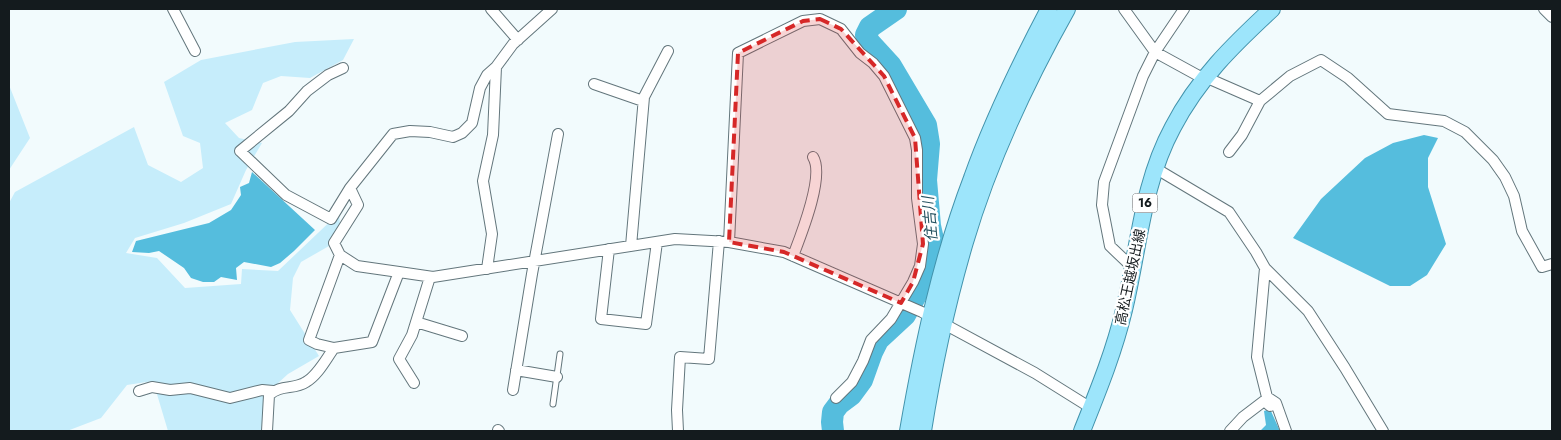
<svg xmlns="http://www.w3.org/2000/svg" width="1561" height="440" viewBox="0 0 1561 440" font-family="Jost,'Noto Sans JP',sans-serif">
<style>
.green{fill:#c6edfb}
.water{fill:#55bddd}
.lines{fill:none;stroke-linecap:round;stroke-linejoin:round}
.river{stroke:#55bddd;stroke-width:22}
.service-casing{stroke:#63767c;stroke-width:7}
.minor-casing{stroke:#63767c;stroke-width:12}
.primary-casing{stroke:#4293ac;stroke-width:18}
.service{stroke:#fff;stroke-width:5}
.minor{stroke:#fff;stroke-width:10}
.primary{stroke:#9de5fb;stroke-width:16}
.marked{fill:#d62828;fill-opacity:0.2;stroke:#d62828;stroke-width:4;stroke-dasharray:10 6;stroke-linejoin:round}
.labels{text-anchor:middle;stroke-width:4.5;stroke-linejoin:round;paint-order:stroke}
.shield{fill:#fff;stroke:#5a5f62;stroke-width:1}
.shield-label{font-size:12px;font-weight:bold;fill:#141b1e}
.street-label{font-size:14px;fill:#141b1e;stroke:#fff}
.water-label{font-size:15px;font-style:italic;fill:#255260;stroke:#fff}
</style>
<rect width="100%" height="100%" fill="#f2fbfd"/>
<!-- green -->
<path class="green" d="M354 39 343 60 310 78 281 76 263 83 252 110 225 123 239 138 262 143 246 170 231 204 184 223 135 238 126 253 157 258 185 288 241 284 242 269 278 271 339 213 340 225 329 246 301 262 293 278 290 310 319 356 288 374 265 395 261 431H168L153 381 127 385 101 418 67 431H9V203L15 192 134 127 148 165 181 182 203 168 200 143 183 136 164 82 201 60 295 42Z
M9 85 30 138 9 170Z"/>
<!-- water -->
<path class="water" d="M1424 135 1438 138 1428 158V187L1446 244 1427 275 1410 286H1390L1293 238 1321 199 1365 158 1393 143Z
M252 172 315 230 294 251 280 263 271 267 244 262 236 268 237 280 221 277 214 282H203L191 278 184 268 159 251 149 253 132 252 136 241 209 223 231 210 241 195 240 187 249 183Z
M1270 409 1280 431H1260L1266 425 1264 411Z"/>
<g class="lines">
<!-- river -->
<path class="river" d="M833 431 832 422 833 412 839 404 851 395 862 380 872 352 878 340 905 315 915 297 927 268 934 244 930 226 926 180 929 144 926 125 891 66 869 42 866 35 870 27 896 9"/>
<!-- service casing -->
<g class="service-casing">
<path id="service" d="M553 404 560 354"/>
</g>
<!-- minor casing -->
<g class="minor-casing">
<path id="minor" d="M173 9 195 51
M491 9 518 40
M1124 9 1155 52 1197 75 1205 77 1260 101 1290 76 1321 60 1348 78 1388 114 1444 121 1465 132 1493 160 1505 177 1514 196 1522 231 1542 267 1552 264
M1544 9 1552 17
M343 68 328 75 307 91 289 111 240 151 286 195 331 219 350 188 393 134 410 131 430 132 453 137 462 133 472 123 480 88 487 75 496 67 513 44 552 9
M594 84 643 101
M1229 152 1242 135 1260 101
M1155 168 1229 212 1256 252 1265 268 1308 311 1345 368 1383 431
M729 242 738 53 803 21 820 19 841 29 860 53 873 63 884 76 915 138 917 150V198L923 244 920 266 913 282 891 319 871 340 863 361 852 382 836 398
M631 246 644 97 668 51
M609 249 601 319 646 324 657 242
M340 255 334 243 358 205 350 188
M793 256C801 235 825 176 813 157
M1132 267 1110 246 1102 205 1104 182 1143 76 1155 52 1184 9
M1265 268 1257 357 1267 397 1276 403 1286 431
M487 269 492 234 483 181 493 135 496 67
M416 322 462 336
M334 348 317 344 309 340 340 255 357 266 399 272
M516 370 557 377
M414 383 399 359 412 335 430 277
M513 390 532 274 558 134
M139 391 152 387 170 390 190 388 230 398 262 390 273 391
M498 430 499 431
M267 431 269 395C281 384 294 390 306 382 318 375 326 359 334 348L372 342 399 272 433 277 675 239 729 242 784 252 922 312 1035 373 1091 408
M678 431 677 410 680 357 709 359 719 241
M1230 431 1243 417 1264 401 1270 406 1274 404"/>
</g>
<!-- primary casing -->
<g class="primary-casing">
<path id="primary" d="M908 431C923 345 941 259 972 178 993 119 1020 64 1049 9
M923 431C933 368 947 303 965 242 989 161 1026 82 1067 9
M1082 431C1098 391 1114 352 1124 310 1139 248 1142 184 1173 127 1198 79 1233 45 1272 9"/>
</g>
<!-- service -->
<use href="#service" class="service"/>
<!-- minor -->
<use href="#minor" class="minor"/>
<!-- primary -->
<use href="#primary" class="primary"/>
</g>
<!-- marked area -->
<path class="marked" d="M820 19 841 29 884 76 915 138 923 244 913 282 901 303 784 252 729 242 738 53 803 21Z"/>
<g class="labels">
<!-- shield labels -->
<rect class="shield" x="1132.5" y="193.5" width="25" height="19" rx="4"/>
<g class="shield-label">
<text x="1145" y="207">16</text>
</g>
<!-- street labels -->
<g class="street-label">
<text transform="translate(1130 277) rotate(-78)" y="5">高松王越坂出線</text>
</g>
<!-- water labels -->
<g class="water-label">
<text transform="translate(930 219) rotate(-95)" y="5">住吉川</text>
</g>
</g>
<!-- border -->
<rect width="1561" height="440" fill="none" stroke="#141b1e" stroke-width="20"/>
</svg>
